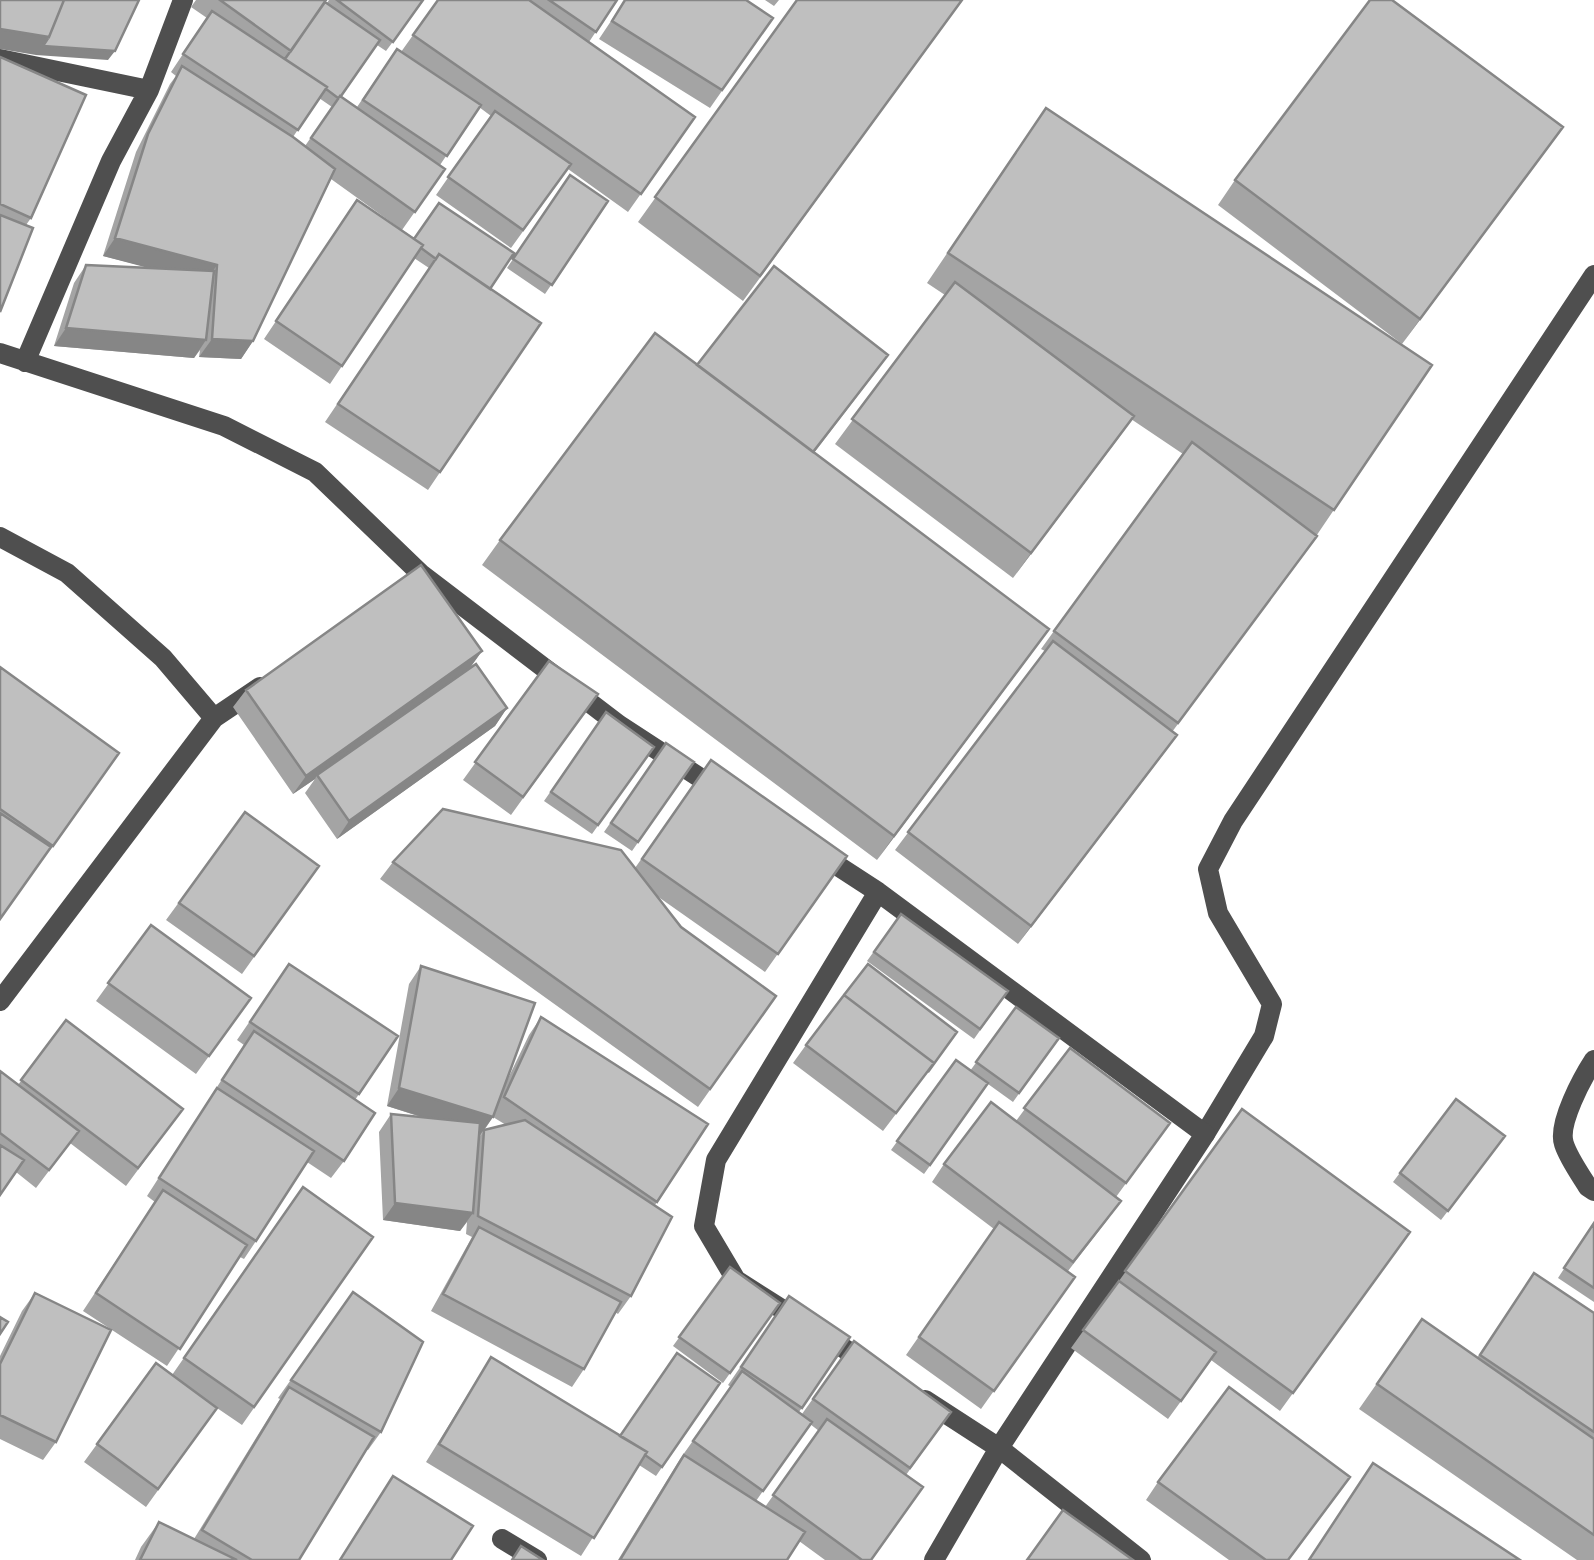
<svg xmlns="http://www.w3.org/2000/svg" width="1594" height="1560" viewBox="0 0 1594 1560" font-family="Barlow,sans-serif">
<style>
.lines{fill:none;stroke-linecap:round;stroke-linejoin:round}
.lane{stroke:#4f4f4f;stroke-width:20}
.street{stroke:#4f4f4f;stroke-width:20}
.wall{fill:#a4a4a4;fill-rule:evenodd}
.shaded-wall{fill:#868686}
.building{fill:#bfbfbf;stroke:#868686;stroke-width:2.5}
</style>
<rect width="100%" height="100%" fill="#fff"/>
<g class="lines">
<!-- lane -->
<path class="lane" d="M1594 1060C1583 1077 1557 1124 1564 1144 1569 1159 1580 1174 1588 1187L1594 1191
M1205 1134 1264 1036 1272 1004 1218 913 1208 869 1233 821 1594 275"/>
<!-- street -->
<path class="street" d="M0 59 149 90
M0 353 224 426 315 472 421 574 619 725 722 792
M25 362 111 161 149 90 183 0
M0 537 67 573 163 658 214 718 260 687
M818 853 878 892 1205 1134 999 1448 934 1560
M0 1001 214 718
M867 1363 736 1280 704 1226 716 1160 878 892
M925 1400 999 1448 1141 1560
M502 1539 537 1560"/>
</g>
<!-- wall -->
<path class="wall" d="M196 0H326L325 2 327 3 329 0H424L386 51 377 45 341 96 357 107 397 49 401 52 438 0H617L589 42 695 117 628 212 568 169 511 248 436 195 491 116 479 107 440 165 445 169 402 230 331 179 253 341 241 359 199 357 200 350 194 358 54 346 74 283 86 265 151 268 103 256 136 152 170 84 176 76 171 72 207 18 191 7ZM319 98 332 107 305 146 293 137Z
M625 0 773 18 710 108 599 39Z
M765 0H779L774 6Z
M797 0H962L743 301 638 222Z
M0 57 31 218 26 225 0 312Z
M1563 127 1402 344 1218 205 1235 180Z
M1025 138 1432 365 1304 554 1172 732 1164 753 1018 944 895 850 1045 651 1041 649 1054 631 1183 454 1131 419 1013 578 835 444 945 295 927 283Z
M570 175 608 201 545 294 507 268Z
M357 200 541 323 428 490 325 422 429 268 414 258 330 384 264 339Z
M697 365 875 373 814 453 1031 654 877 860 482 565 500 540Z
M482 651 470 668 507 708 495 726 337 839 305 793 315 779 293 794 233 707 246 690Z
M549 661 598 694 511 815 463 780Z
M0 667 119 753 0 919Z
M606 712 654 747 592 834 544 801Z
M666 743 694 762 632 851 604 832Z
M711 760 847 856 765 972 657 896 681 927 776 996 698 1107 380 879 393 862 635 868Z
M245 812 319 866 242 974 166 920Z
M901 914 1008 991 974 1039 867 961Z
M151 925 251 998 196 1074 96 1001Z
M289 964 398 1036 355 1100 344 1161 331 1178 307 1162 256 1241 244 1259 240 1257 167 1366 83 1311 155 1202 147 1196 244 1045 237 1040Z
M421 966 502 1091 529 1035 541 1017 708 1124 655 1205 631 1296 618 1314 615 1312 584 1369 572 1387 431 1311 472 1237 466 1234 467 1222 460 1231 383 1220 379 1132 391 1114 424 1118 387 1106 409 984ZM493 1117 506 1125 484 1130 479 1138Z
M1016 1007 1059 1038 1013 1102 988 1084 924 1174 891 1150 956 1060 970 1071Z
M66 1020 183 1109 126 1186 70 1143 36 1188 16 1172 0 1195V1071L18 1085Z
M806 1045 921 1081 883 1131 793 1063Z
M1070 1048 1170 1123 1116 1197 1108 1219 1068 1271 1075 1277 981 1409 906 1355 994 1229 932 1182 944 1164 1016 1121Z
M1456 1099 1505 1136 1441 1220 1393 1182Z
M1242 1109 1410 1232 1280 1411 1211 1360 1168 1419 1071 1348Z
M303 1187 373 1237 242 1425 217 1408 146 1507 84 1462 156 1363 172 1375Z
M1594 1223V1302L1558 1278Z
M730 1267 780 1303 723 1383 673 1346Z
M1534 1273 1594 1313V1560H1577L1359 1409 1422 1319 1477 1358Z
M353 1292 381 1432 368 1450 366 1449 299 1560H135L141 1547 159 1522 194 1539 280 1399 278 1398Z
M35 1293 56 1442 43 1460 0 1439V1356L22 1311Z
M789 1296 850 1337 799 1412 802 1414 854 1341 951 1412 906 1475 871 1560H825L799 1541 787 1560H618L680 1459 731 1387 728 1385ZM810 1424 819 1431 765 1507 756 1501Z
M491 1357 620 1435 720 1383 656 1476 639 1465 581 1556 426 1462Z
M1158 1482 1289 1560H1229L1146 1500Z"/>
<!-- shaded-wall -->
<path class="shaded-wall" d="M0 29 49 37 115 51 108 60 36 55 0 49Z
M1563 127 1545 152 1402 344 1420 319Z
M115 238 217 265 205 283 103 256Z
M66 328 206 340 194 358 54 346Z
M212 339 253 341 241 359 199 357Z
M1134 416 1117 440 1013 578 1031 553Z
M1049 629 1031 654 877 860 894 836Z
M482 651 469 669 317 775 315 779 293 794 306 776Z
M507 708 495 726 337 839 349 821Z
M1177 735 1164 753 1018 944 1031 926Z
M399 1088 493 1117 480 1135 387 1106Z
M395 1203 473 1213 460 1231 383 1220Z"/>
<!-- building -->
<path class="building" d="M0 0H64L49 37 0 29Z
M64 0H139L115 51 43 46 49 37Z
M220 0H326L291 51Z
M337 0H423L393 42Z
M438 0H529L695 117 641 194 413 35Z
M549 0H617L596 32Z
M625 0H746L773 18 722 90 612 21Z
M797 0H962L760 276 655 197Z
M1370 0H1392L1563 127 1420 319 1235 180Z
M325 2 380 40 341 96 338 98 326 89 327 87 285 59Z
M212 11 327 87 298 130 183 54Z
M397 49 481 105 447 156 363 100Z
M0 57 86 95 31 218 0 204Z
M182 66 293 137 335 169 253 341 212 339 217 265 115 238 148 134Z
M340 96 445 169 415 212 311 138Z
M1046 108 1432 365 1334 510 948 253Z
M495 111 571 164 523 230 448 177Z
M570 175 608 201 552 285 513 259Z
M357 200 423 245 342 366 276 321Z
M439 203 514 253 490 289 439 254 436 259 421 248 423 245 414 239Z
M0 215 33 228 0 312Z
M439 254 541 323 440 472 338 404Z
M86 265 214 271 206 340 66 328Z
M774 266 888 355 813 452 697 365Z
M955 282 1134 416 1031 553 852 419Z
M655 333 1049 629 894 836 500 540Z
M1192 442 1317 536 1178 723 1054 631Z
M421 565 482 651 306 776 246 690Z
M1053 641 1177 735 1031 926 908 832Z
M549 661 598 694 523 797 475 762Z
M476 664 507 708 349 821 317 775Z
M0 667 119 753 53 846 0 809Z
M606 712 654 747 598 825 551 792Z
M666 743 694 762 638 842 611 823Z
M711 760 847 856 778 954 642 859Z
M443 809 621 850 681 927 776 996 710 1089 393 862Z
M245 812 319 866 254 956 179 903Z
M0 813 51 847 0 919Z
M901 914 1008 991 980 1029 874 952Z
M151 925 251 998 209 1056 108 983Z
M289 964 398 1036 359 1094 250 1022Z
M868 964 957 1032 928 1072 934 1063 844 995Z
M421 966 535 1003 493 1117 399 1088Z
M844 995 934 1063 896 1113 806 1045Z
M1016 1007 1059 1038 1019 1093 976 1062Z
M541 1017 708 1124 657 1202 504 1097Z
M66 1020 183 1109 138 1168 21 1080Z
M254 1031 375 1113 344 1161 222 1080Z
M1070 1048 1170 1123 1126 1183 1024 1108Z
M956 1060 988 1083 930 1165 897 1141Z
M0 1071 79 1131 49 1170 0 1133Z
M217 1088 314 1151 256 1241 159 1178Z
M1456 1099 1505 1136 1448 1211 1400 1173Z
M991 1102 1121 1201 1073 1262 944 1164Z
M1242 1109 1410 1232 1293 1393 1125 1271Z
M391 1114 480 1123 473 1213 395 1203Z
M525 1120 672 1217 631 1296 478 1216 484 1130Z
M0 1145 24 1160 0 1195Z
M303 1187 373 1237 254 1407 184 1358Z
M163 1190 247 1245 180 1349 96 1293Z
M999 1222 1075 1277 994 1391 919 1337Z
M1594 1223V1288L1564 1268Z
M479 1227 621 1302 584 1369 443 1294Z
M730 1267 780 1303 730 1373 679 1337Z
M1534 1273 1594 1313V1432L1480 1355Z
M1119 1281 1216 1352 1181 1401 1083 1330Z
M353 1292 423 1342 381 1432 291 1380Z
M35 1293 111 1330 56 1442 0 1415V1364Z
M789 1296 850 1337 802 1408 741 1367Z
M0 1317 8 1322 0 1334Z
M1422 1319 1594 1439V1535L1377 1384Z
M854 1341 951 1412 910 1468 813 1399Z
M677 1353 720 1383 662 1467 645 1455 647 1452 620 1436Z
M491 1357 647 1452 594 1538 439 1444Z
M156 1363 217 1408 158 1489 97 1444Z
M742 1371 812 1422 763 1491 693 1441Z
M289 1387 374 1437 299 1560H252L202 1530Z
M1229 1387 1350 1477 1288 1560H1266L1158 1482Z
M827 1419 923 1487 871 1560H862L773 1495Z
M684 1455 805 1532 787 1560H620Z
M1373 1463 1520 1560H1309Z
M393 1476 473 1526 451 1560H340Z
M1063 1510 1133 1560H1027Z
M159 1522 237 1560H140Z
M521 1546 543 1560H512Z"/>
</svg>
